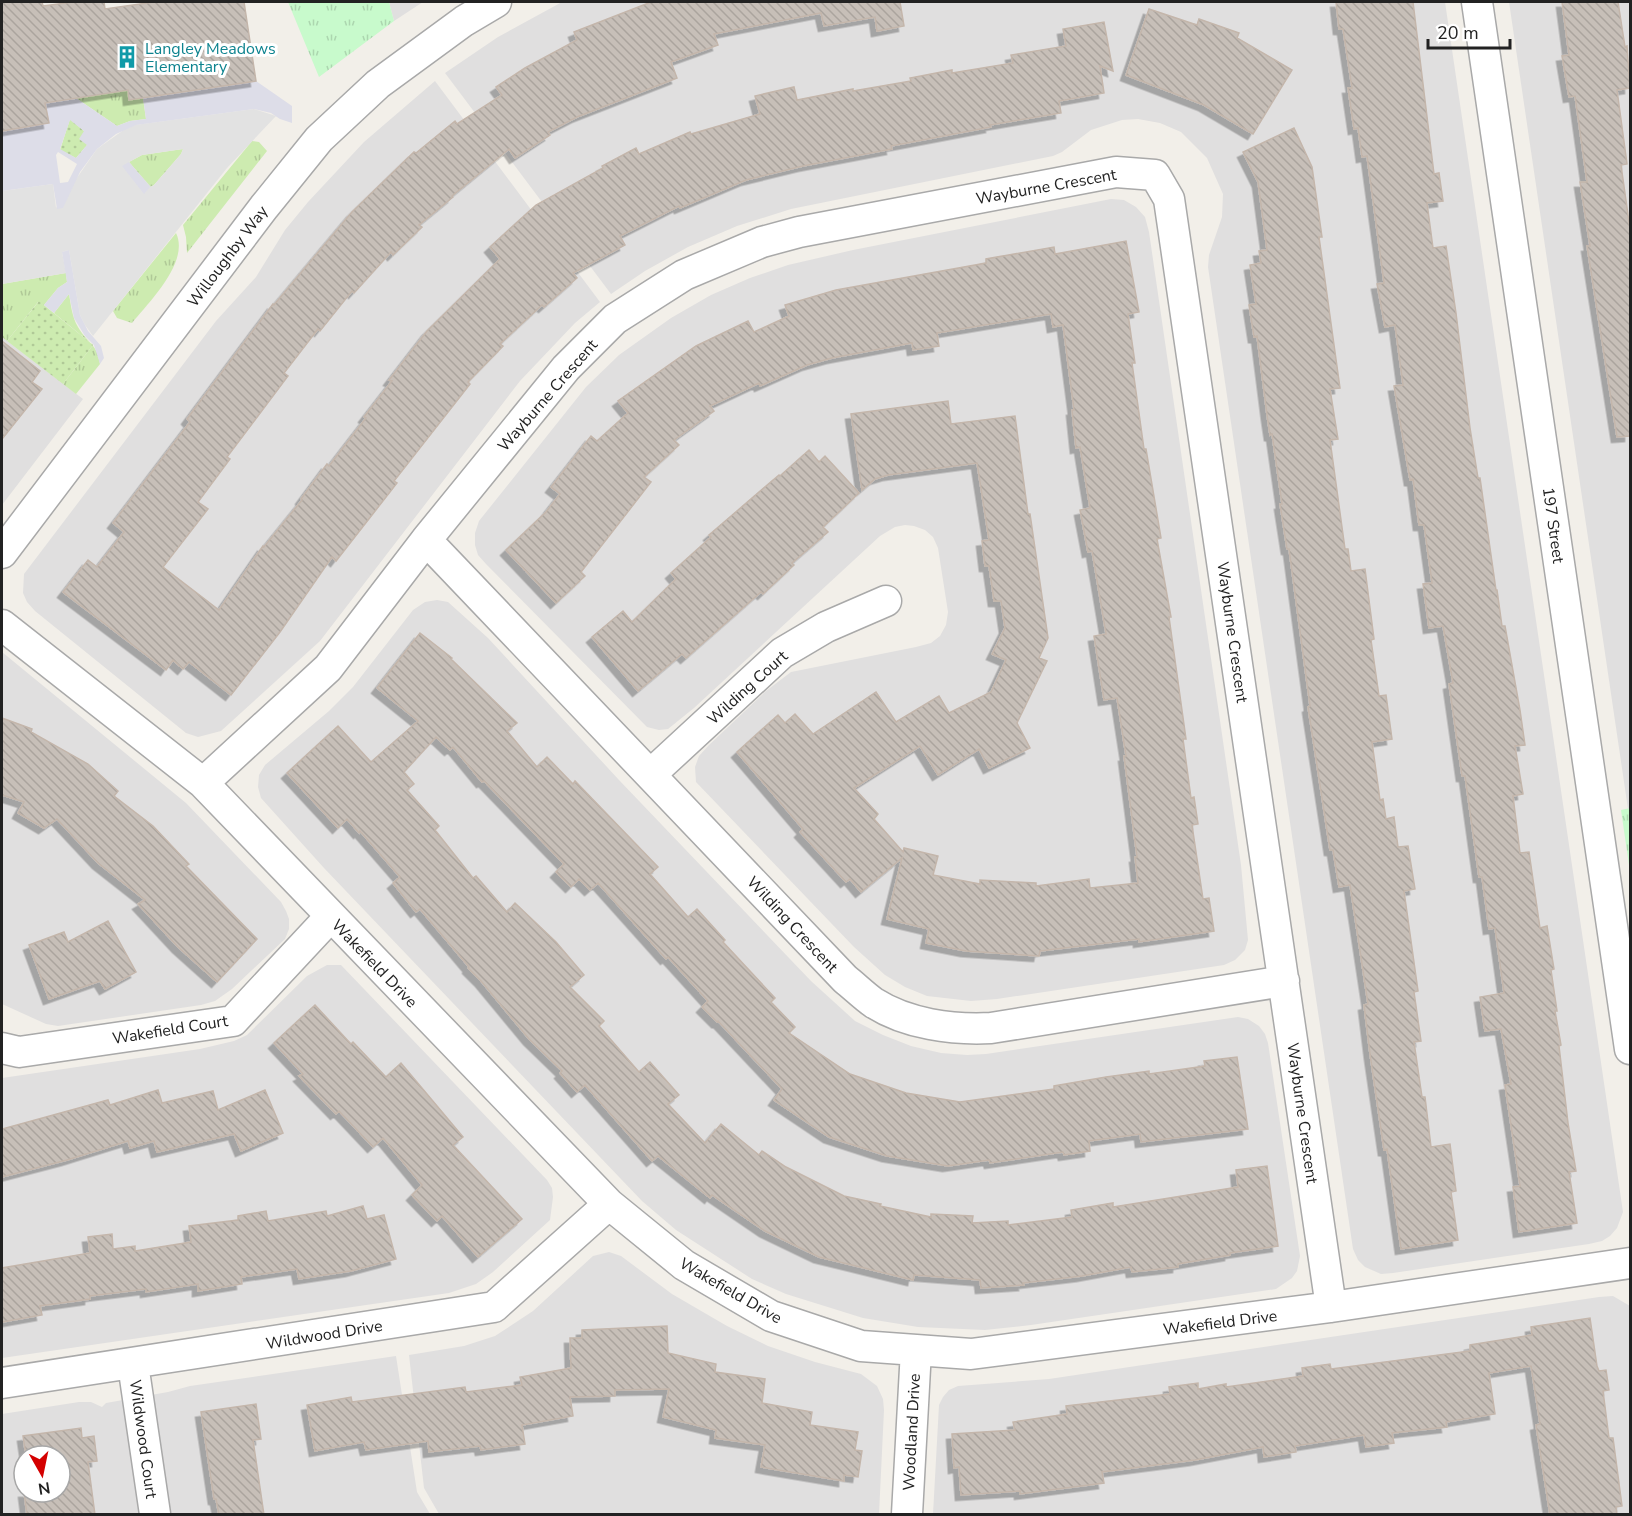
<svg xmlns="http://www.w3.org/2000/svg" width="1632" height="1516" viewBox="0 0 1632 1516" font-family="'Nunito Sans',sans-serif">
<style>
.residential{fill:#e0dfdf;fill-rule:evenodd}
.grass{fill:url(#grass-tufts)}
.park{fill:url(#park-tufts)}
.garden{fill:url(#garden-dots)}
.parking{fill:#e2e2e2;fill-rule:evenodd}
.plaza{fill:#dddde8;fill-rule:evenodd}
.building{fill:url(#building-back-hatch);stroke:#c4b6ab;stroke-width:1.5;filter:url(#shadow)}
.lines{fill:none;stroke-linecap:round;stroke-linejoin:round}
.minor-casing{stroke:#a9a9a9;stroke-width:33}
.minor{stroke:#fff;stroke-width:30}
.labels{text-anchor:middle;stroke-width:6;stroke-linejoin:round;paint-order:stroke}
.culture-label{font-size:16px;fill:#0d838f;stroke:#fff;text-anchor:start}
.street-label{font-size:16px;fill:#222;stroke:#fff}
</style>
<defs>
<pattern id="grass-tufts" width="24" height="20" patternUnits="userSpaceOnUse" patternTransform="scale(1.5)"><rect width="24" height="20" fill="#cdebb0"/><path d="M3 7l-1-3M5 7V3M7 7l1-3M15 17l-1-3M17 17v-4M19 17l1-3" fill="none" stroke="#b0c997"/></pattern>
<pattern id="park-tufts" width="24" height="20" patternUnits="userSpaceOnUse" patternTransform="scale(1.5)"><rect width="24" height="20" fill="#c8facc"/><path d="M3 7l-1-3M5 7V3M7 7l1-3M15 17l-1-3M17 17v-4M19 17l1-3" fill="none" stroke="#acd6af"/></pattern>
<pattern id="garden-dots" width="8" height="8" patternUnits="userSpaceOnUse" patternTransform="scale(1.5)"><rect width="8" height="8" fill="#cdebb0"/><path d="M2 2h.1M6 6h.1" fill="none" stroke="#b0c997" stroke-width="1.8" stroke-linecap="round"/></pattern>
<pattern id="building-back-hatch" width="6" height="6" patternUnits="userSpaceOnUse" patternTransform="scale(1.5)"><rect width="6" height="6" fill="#c7bfb8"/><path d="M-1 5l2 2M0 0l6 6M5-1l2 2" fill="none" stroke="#aba49e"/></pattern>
<filter id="shadow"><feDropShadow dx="-5.5" dy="5.5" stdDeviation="0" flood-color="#0004"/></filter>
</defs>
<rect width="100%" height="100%" fill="#f2efe9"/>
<!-- residential -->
<path class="residential" d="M389 2H423L394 21Z
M562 2H1445L1623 1212 1617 1228 1610 1236 1602 1241 1589 1244 1393 1273 1381 1274 1365 1267 1358 1260 1353 1249 1208 267 1209 255 1222 217 1223 194 1207 158 1181 132 1160 123 1138 119 1122 120 1091 130 1062 152 1053 156 791 209 737 226 688 247 645 271 611 294 445 73 498 37Z
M1509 2H1630V808L1628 809Z
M435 81 600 302 575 323 520 381 320 641 221 731 198 737 186 733 35 611 27 602 23 593 24 574 216 321 256 277 285 230 308 202 364 142Z
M1111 199 1124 200 1136 207 1145 217 1149 232 1241 865 1248 940 1245 950 1235 960 1224 965 997 999 971 1001 927 996 905 987 885 975 854 947 696 782 695 767 699 756 709 745 766 691 791 672 916 647 931 643 940 636 946 625 948 612 938 548 933 537 925 530 914 526 905 525 895 527 880 536 694 708 668 729 659 730 647 727 486 564 478 555 475 545V533L479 521 586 387 619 355 671 318 711 295 750 278 788 265 853 250Z
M2 337 83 399 2 505Z
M437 600 448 602 488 638 619 780 811 981 855 1021 883 1035 911 1046 941 1053 967 1055 986 1054 1238 1017 1248 1019 1259 1026 1265 1034 1268 1043 1300 1256 1297 1271 1292 1278 1276 1289 1031 1325 985 1330 918 1327 863 1318 786 1294 752 1279 676 1230 642 1201 324 868 261 798 258 787 259 775 265 765 329 711 353 687 413 610 425 602Z
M2 652 186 803 281 902 286 911 289 919V929L285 939 232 989 215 1001 201 1005 58 1026 46 1024 2 1004Z
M327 965H341L547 1180 552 1188 553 1197 550 1220 493 1272 476 1284 449 1293 2 1358V1078L200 1049 234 1041 247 1035 307 976Z
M609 1252 621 1256 672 1294 727 1326 768 1346 815 1362 861 1374 877 1386 883 1399 884 1410 879 1514H439L424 1488 409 1355 464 1346 495 1336 533 1311 593 1256Z
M1613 1296 1630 1306V1514H933L939 1405 943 1397 949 1390 958 1386 1049 1379 1599 1297Z
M396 1356 417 1492 430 1514H2V1414L79 1402H91L102 1407 106 1403 168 1392 190 1386ZM24 1456H60V1492H24Z"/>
<!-- grass -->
<path class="grass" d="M128 90 130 100 143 98 146 119 130 121 117 126 76 98Z
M252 141 259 142 267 151 187 253 186 237 183 225Z
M183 149 181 154 154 185 150 187 129 162 142 155Z
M176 233C190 262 149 302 132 323L117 318 113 311Z
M66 273 67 282 58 288 44 305 38 302 7 341 2 337V284Z
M69 294C71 305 72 317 78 327 87 343 97 343 100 364L76 394 63 384 93 345 54 313Z"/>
<!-- park -->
<path class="park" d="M288 2H389L394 21 319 77Z
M1630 808V872L1621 810Z"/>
<!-- garden -->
<path class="garden" d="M70 119 84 131 87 145 76 158 60 150Z
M39 301 93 345 63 384 7 341Z"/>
<!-- parking -->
<path class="parking" d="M254 109 276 116 227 168 93 336 85 325 80 315 69 250 62 252 66 273 2 284V191L53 184 56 208 97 149 125 129 135 125ZM183 149 181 154 154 185 151 187 129 162 142 155Z"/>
<!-- plaza -->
<path class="plaza" d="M256 81 292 106V123L280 119 271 113 254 109 136 125 116 134 97 149 80 172 63 208 57 209 53 184 2 191V131L48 123 45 102 76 98 117 126 130 121 146 119 143 98ZM70 120 84 131 79 139 87 145 76 158 60 149ZM58 152 77 164 68 182 60 183 56 155Z
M129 162 150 187 144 194 122 166Z
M69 250 80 315 88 331 101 346 104 358 100 364 94 345 85 336 74 318 69 294 54 313 44 305 58 288 67 282 62 252Z"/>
<!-- building -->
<path class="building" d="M2 2H42L43 6 73 2H104L105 9 154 2H244L256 81 129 100 128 90 45 103 49 123 2 131Z
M651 2H900L904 26 877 31 875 17 824 26 821 13 714 34 718 45 671 62 677 78 577 117 548 132 550 135 515 158 509 149 452 196 453 197 419 225 422 227 393 255 391 252 354 293 352 291 320 331 318 329 284 373 288 376 227 457 230 459 198 502 208 509 163 567 219 610 263 546 264 547 302 500 301 499 327 464 329 466 366 418 364 417 392 381 389 380 427 331 500 259 490 247 536 205 603 168 602 166 636 148 639 154 690 132 691 134 760 114 755 96 794 87 797 100 853 89V91L911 81 910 78 952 70V73L1013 63 1011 55 1066 46 1063 29 1104 22 1113 71 1100 66 1104 93 1059 101 1061 113 990 125 991 127 891 146 892 149 803 166 746 180 680 208 679 206 620 236 625 245 573 273 577 278 544 307 542 305 500 344 503 346 468 382 470 384 394 481 397 483 336 561 332 557 280 632 231 695 189 662 183 669 173 660 166 670 63 592 88 560 97 567 124 532 113 523 190 422 187 419 273 304 274 305 352 212 414 152 416 153 455 121 457 124 502 95 496 87 525 68 577 40 574 32Z
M1336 2H1413L1434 174 1439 173 1443 201 1427 203 1433 248 1446 246 1456 313 1470 428 1478 478H1480L1496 590H1497L1502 626H1505L1520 710 1525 745 1515 746 1523 794 1513 796 1520 853 1529 852 1540 928 1547 926 1554 969 1551 970 1557 1011H1555L1561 1045 1559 1046 1568 1123 1576 1171 1569 1172 1577 1223 1519 1232 1513 1187 1520 1186 1505 1085 1511 1084 1501 1029 1485 1031 1480 997 1504 993 1495 928 1489 929 1482 877H1479L1465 776H1462L1449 684 1453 683 1443 626 1429 628 1423 584 1432 583 1424 525H1419L1413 479 1410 480 1394 386 1403 385 1395 325 1385 327 1377 284 1384 283 1367 156 1362 157 1358 128 1354 129 1348 88H1352L1343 29H1339Z
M1562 2H1618L1625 47 1627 46 1630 88 1617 90 1627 164 1621 165 1630 229V436L1617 437 1587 246H1590L1580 182H1587L1575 96 1569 97 1562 56 1569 55Z
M1149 9 1197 25 1199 19 1239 33 1237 38 1292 70 1253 134 1204 105 1126 75Z
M1294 128 1312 167 1322 237H1319L1340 388 1330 389 1338 439 1330 440 1345 549H1348L1351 571 1365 569 1374 639 1371 640 1379 696 1386 695 1392 739 1372 742 1380 800 1383 799 1386 819 1394 817 1398 847 1408 846 1415 889 1404 891 1418 991 1414 992 1421 1041 1414 1042 1422 1097H1425L1431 1147 1450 1144 1456 1191 1451 1192 1458 1240 1401 1249 1387 1149 1384 1150 1370 1054 1364 1005 1368 1004 1350 885 1339 887 1333 850H1330L1308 707 1310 706 1289 549H1287L1280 504H1282L1272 434 1270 435 1267 415 1257 336 1254 337 1249 305 1256 304 1250 265 1261 263 1259 251 1267 250 1258 182 1243 152Z
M1126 241 1139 312 1128 314 1135 363H1132L1144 449H1146L1161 538 1157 539 1171 617H1169L1186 739H1183L1191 798 1194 797 1198 824 1192 825 1203 899 1209 898 1214 931 1139 942V939L1040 951 1039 956 966 951 926 943 929 929 887 919 902 858 861 892 850 879 846 882 800 832 803 829 737 752 778 715 785 723 795 714 813 734 876 692 896 722 939 696 949 713 991 692 1006 660 992 654 1005 628 1001 601H994L989 566H985L982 541 989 540 977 463 888 475 875 479 862 490 851 414 948 401 951 424 1015 416 1028 514H1030L1048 638 1039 658 1047 661 1017 723 1030 748 989 768 979 749 938 775 920 746 854 788 878 814 874 819 903 852 904 848 938 856 933 875 980 884V880L1036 883V886L1089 879 1090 888 1138 883 1135 857H1137L1124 756H1126L1117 698 1104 700 1094 636 1106 634 1092 551 1088 552 1080 510 1090 508 1080 447 1076 448 1072 410H1074L1063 325 1053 327 1051 314 937 333 939 346 913 350 912 343 832 358 807 365 760 386 759 383 710 406 714 411 674 440 679 445 644 477 651 482 581 572 585 576 556 603 506 550 546 512 560 494 551 487 591 436 597 441 628 413 618 401 696 346 748 321 754 332 789 316 785 305 836 290 986 263V259L1054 247 1055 254Z
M2 341 40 371 32 382 42 389 2 439Z
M809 450 819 462 825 456 859 493 823 527 828 532 792 563 794 565 763 594 761 592 686 658 682 654 638 691 592 637 623 611 632 622 676 579 671 573 711 537 709 535 779 475 780 476Z
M420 633 452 658 451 659 517 723 507 731 537 767 547 757 573 784 575 781 658 867 650 874 688 917 697 909 725 940 723 942 775 998 771 1002 795 1027 789 1033 850 1074 906 1093 960 1102 1054 1089V1086L1106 1077 1149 1071V1074L1205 1066 1204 1061 1237 1057 1248 1129 1141 1142 1140 1134 1089 1141 1090 1151 1064 1155 1063 1152 990 1163 989 1160 948 1166 887 1156 829 1137 774 1100 782 1089 718 1021 717 1022 702 1007 708 1001 668 957 666 959 598 883 590 890 579 879 571 887 556 872 564 864 484 781 482 782 453 747 450 750 436 737 404 772 414 784 407 790 439 826 435 830 473 878 476 876 507 912 515 903 556 942 584 975 570 987 604 1021 599 1026 639 1072 650 1062 679 1095 668 1104 705 1143 721 1124 759 1155 762 1151 786 1167 844 1196 881 1204 880 1206 931 1217V1214L973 1216 972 1223 1008 1221V1225L1072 1217 1071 1210 1113 1203V1207L1238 1187 1236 1170 1267 1166 1278 1246 1230 1253V1255L1178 1264V1267L1132 1272 1131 1267 1082 1276 1023 1283 1024 1285 981 1288 980 1280 914 1275 913 1280 819 1257 765 1231 712 1195 710 1198 658 1156 652 1161 585 1085 577 1092 560 1073 562 1071 529 1039 481 981 468 968 469 967 420 909 416 912 393 883 400 877 360 831 359 833 347 819 338 828 287 773 338 726 371 762 418 721 377 688Z
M2 718 32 729 31 732 88 764 118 791 114 796 153 826 189 864 186 866 257 939 217 982 178 947 138 904 145 900 98 863 57 819 44 828 18 813 24 802 2 795Z
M108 921 136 972 105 989 100 981 49 999 29 945 64 932 68 942Z
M315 1005 351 1044 353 1042 386 1077 401 1063 463 1137 453 1145 522 1219 478 1257 442 1216 437 1221 412 1195 422 1185 383 1138 373 1147 339 1111 336 1114 299 1076 303 1074 274 1043Z
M158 1090 162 1103 213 1091 218 1110 265 1090 283 1133 241 1151 234 1134 157 1152 154 1141 130 1148 128 1141 67 1160 2 1177V1129L108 1100 110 1105Z
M363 1206 367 1219 384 1215 396 1259 351 1271 299 1279 297 1269 241 1277 242 1284 198 1291V1284L146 1292V1289L90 1296V1299L40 1306 42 1315 2 1322V1268L90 1253 88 1237 112 1234 113 1249 135 1246V1251L191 1242 189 1226 238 1220V1216L266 1211 268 1221 326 1211 327 1216Z
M1590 1318 1597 1366 1599 1371 1606 1370 1609 1390 1603 1391 1609 1438H1613L1622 1506 1616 1507 1617 1515H1550L1536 1425 1540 1424 1531 1366 1489 1373 1495 1414 1446 1422 1447 1427 1392 1433 1394 1443 1366 1447 1364 1435 1295 1446 1296 1452 1264 1457 1263 1447 1195 1460 1102 1472 1104 1483 1020 1494V1491L961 1495 959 1467 954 1468 952 1434 1015 1430 1013 1422 1067 1414 1066 1406 1170 1394 1169 1387 1198 1383V1389L1226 1384V1387L1303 1376 1302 1368 1330 1364 1331 1369 1470 1351V1345L1532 1335 1531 1327Z
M667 1326 668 1353 716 1364 715 1372 765 1379 762 1403 812 1412 810 1425 858 1432 855 1450 862 1451 858 1477 844 1475V1481L761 1467 765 1445 715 1438 716 1430 663 1417 669 1389 615 1390V1396L570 1397 573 1416 522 1425 525 1444 481 1450 480 1446 429 1452 428 1441 366 1450 364 1442 315 1451 307 1405 351 1397 352 1402 465 1387 466 1392 522 1385 520 1377 571 1368 570 1338H582V1330Z
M256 1404 261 1439 253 1440 264 1515H219L216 1499H214L201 1412Z
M81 1428 82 1438 94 1436 97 1461 88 1462 95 1515H27L24 1492H60V1456H26L23 1436Z"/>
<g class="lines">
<!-- minor casing -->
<g class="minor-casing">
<path id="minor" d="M1477 2 1630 1049
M426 540 845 979C855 987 864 996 874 1003 907 1024 952 1030 991 1028L1284 981
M2 553 264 207 319 139 378 84 464 21 496 2
M2 625 203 783 609 1204 684 1265 771 1316 861 1346 971 1354 1331 1307 1630 1263
M651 774 782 653 826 627 886 601
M203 783 328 668 426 540 566 368 615 319 684 275 762 242 799 232 1116 172 1155 175 1169 199 1331 1307
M2 1048 19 1052 233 1021 330 917
M133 1364 155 1514
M2 1383 494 1307 609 1204
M907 1514 916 1350"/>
</g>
<!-- minor -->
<use href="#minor" class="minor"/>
</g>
<!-- icons -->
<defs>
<g id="building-bare" transform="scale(1.8)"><path d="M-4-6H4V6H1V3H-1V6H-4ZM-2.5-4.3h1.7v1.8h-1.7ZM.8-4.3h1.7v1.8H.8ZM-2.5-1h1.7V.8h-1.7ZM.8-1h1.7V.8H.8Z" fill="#0f9aa8" stroke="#fff" stroke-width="2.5" paint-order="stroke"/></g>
</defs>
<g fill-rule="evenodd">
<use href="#building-bare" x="127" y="57"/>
</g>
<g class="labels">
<!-- culture labels -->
<g class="culture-label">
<text x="145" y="54">Langley Meadows<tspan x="145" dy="18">Elementary</tspan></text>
</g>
<!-- street labels -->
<g class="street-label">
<text transform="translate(1046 186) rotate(-10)" y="6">Wayburne Crescent</text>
<text transform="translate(227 256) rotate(-53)" y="6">Willoughby Way</text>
<text transform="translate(547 395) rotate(-49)" y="6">Wayburne Crescent</text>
<text transform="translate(1554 525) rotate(82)" y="6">197 Street</text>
<text transform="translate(1233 632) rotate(82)" y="6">Wayburne Crescent</text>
<text transform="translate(747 687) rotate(-42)" y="6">Wilding Court</text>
<text transform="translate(793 924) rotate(47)" y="6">Wilding Crescent</text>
<text transform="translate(375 963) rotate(46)" y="6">Wakefield Drive</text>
<text transform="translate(170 1029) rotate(-9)" y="6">Wakefield Court</text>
<text transform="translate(1303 1113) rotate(82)" y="6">Wayburne Crescent</text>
<text transform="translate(731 1290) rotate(30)" y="6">Wakefield Drive</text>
<text transform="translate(1220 1322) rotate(-7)" y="6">Wakefield Drive</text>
<text transform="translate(324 1334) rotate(-9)" y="6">Wildwood Drive</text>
<text transform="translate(911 1432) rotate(-87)" y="6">Woodland Drive</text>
<text transform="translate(144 1439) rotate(82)" y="6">Wildwood Court</text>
</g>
</g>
<!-- border -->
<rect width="1632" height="1516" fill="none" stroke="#222222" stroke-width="6"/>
<!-- north arrow -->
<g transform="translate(42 1474) rotate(171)"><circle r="28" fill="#ffffff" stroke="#a7a7a7" stroke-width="1.5"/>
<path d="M0-4.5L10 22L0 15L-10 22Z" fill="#d40000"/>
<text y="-9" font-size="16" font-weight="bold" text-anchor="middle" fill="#222222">N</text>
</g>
<!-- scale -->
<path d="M1428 39v9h82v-9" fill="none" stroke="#222222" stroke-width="3"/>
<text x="1437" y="39" font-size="18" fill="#222222" stroke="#ffffff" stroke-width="4.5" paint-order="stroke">20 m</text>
</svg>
